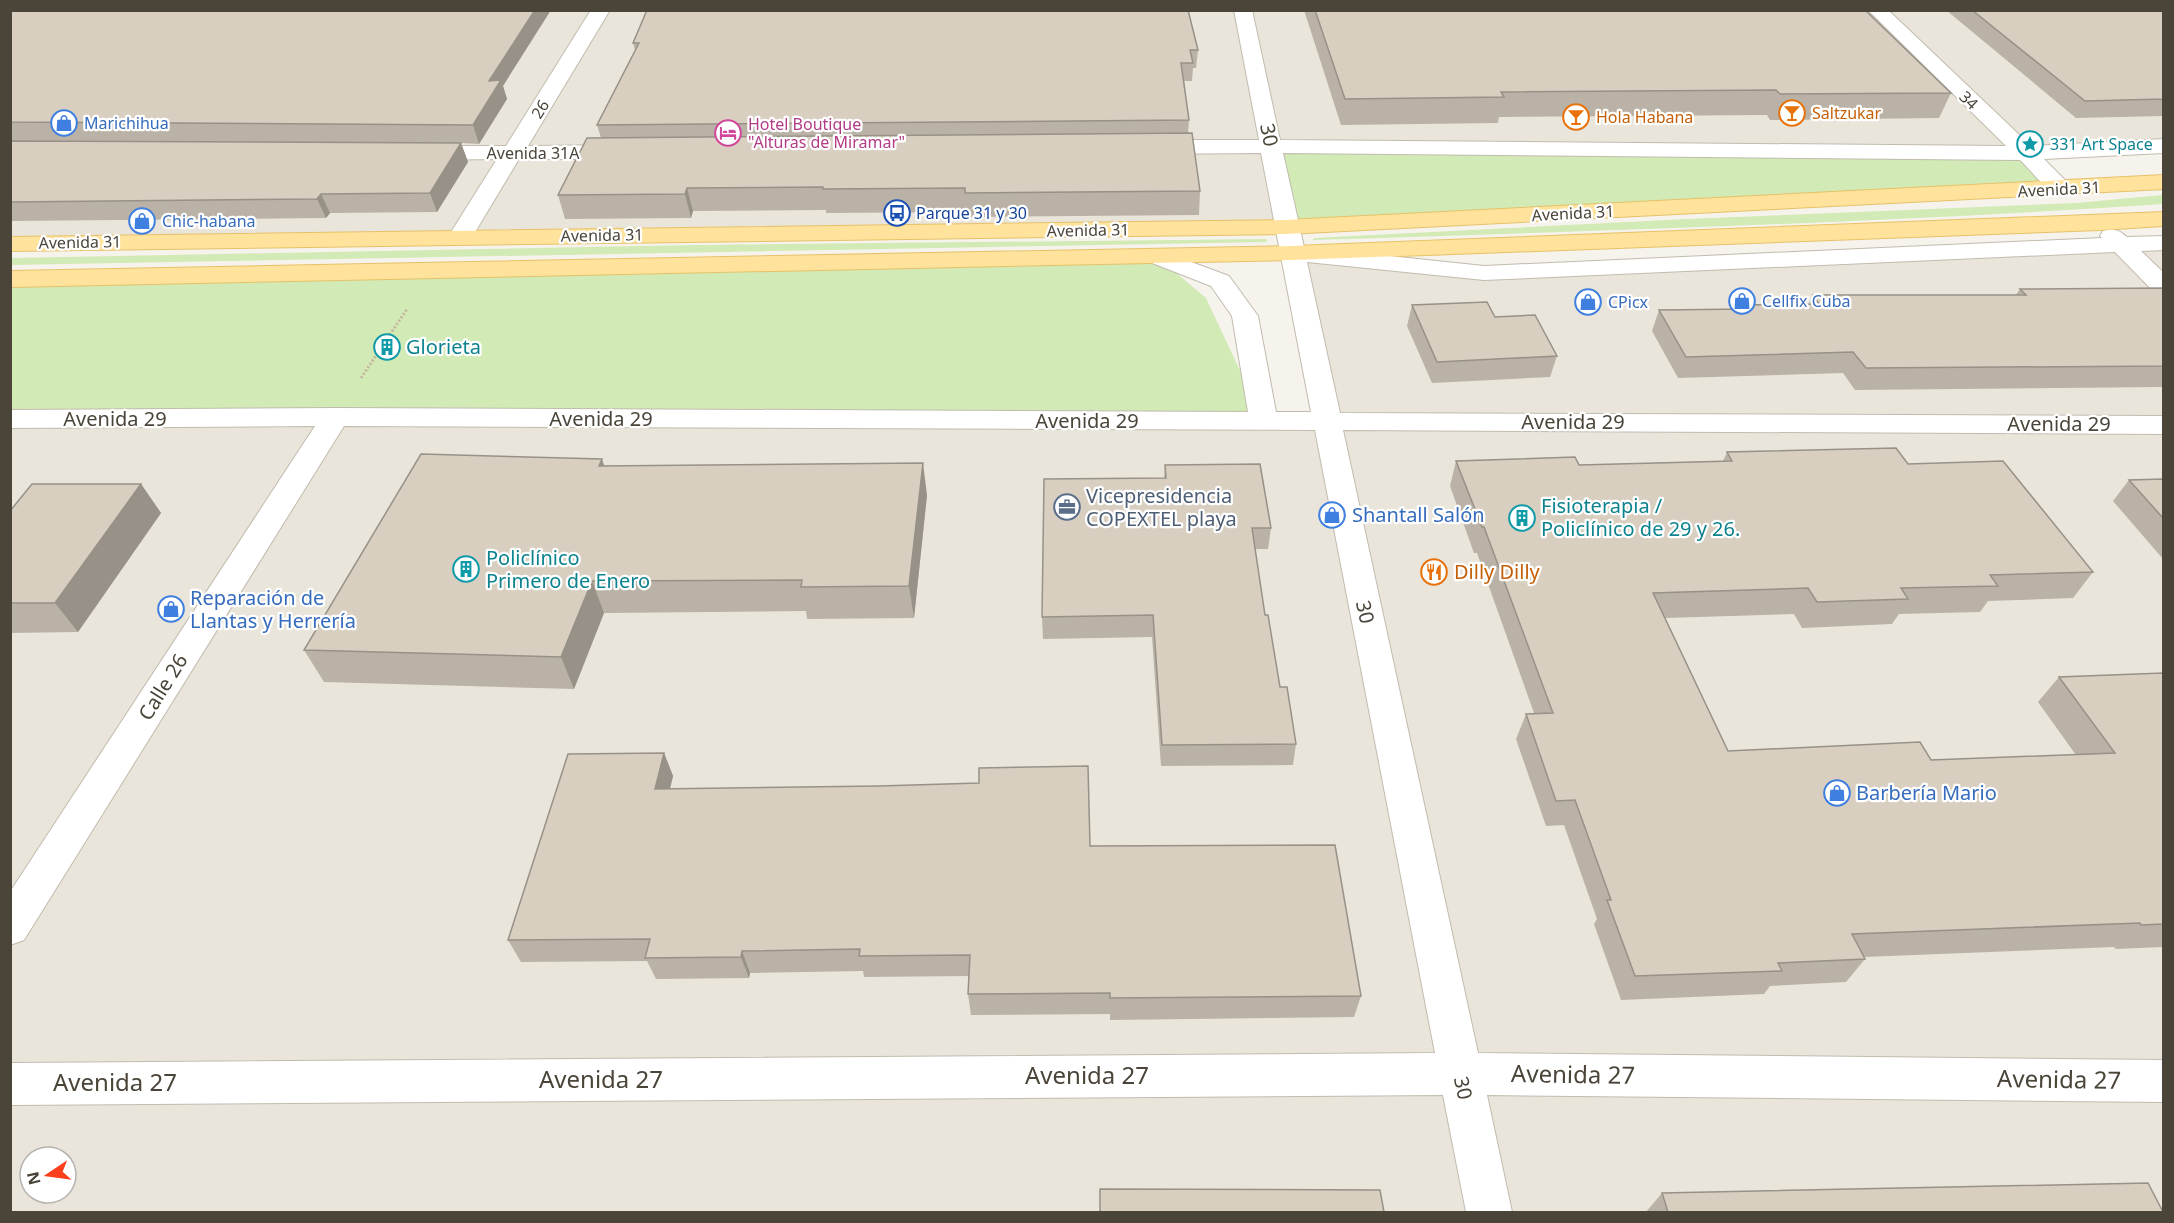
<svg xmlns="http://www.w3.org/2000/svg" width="2174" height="1223" viewBox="0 0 2174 1223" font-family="'Noto Sans',sans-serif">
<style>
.residential{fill:#eae5da;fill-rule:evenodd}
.green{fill:#d2eab5}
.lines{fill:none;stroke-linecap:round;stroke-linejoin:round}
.minor-casing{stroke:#c2bbae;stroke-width:2}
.major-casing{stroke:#e6c16a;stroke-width:2}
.path{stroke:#c4b79f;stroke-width:3;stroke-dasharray:2 2;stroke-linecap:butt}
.minor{fill:#fff;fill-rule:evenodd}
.major{fill:#ffe39c;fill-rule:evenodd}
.wall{fill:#bab2a6}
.shaded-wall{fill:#979187}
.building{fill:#d8cfc1;stroke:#979187;stroke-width:1.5}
.labels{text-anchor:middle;stroke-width:4.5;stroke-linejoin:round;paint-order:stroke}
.far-street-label{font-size:16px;fill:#4b4439;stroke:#fff}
.far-food-label{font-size:16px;fill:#c56008;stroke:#fff;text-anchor:start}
.far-shop-label{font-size:16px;fill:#366cbe;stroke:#fff;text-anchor:start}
.far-hotel-label{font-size:16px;fill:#b23c85;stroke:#fff;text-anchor:start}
.far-culture-label{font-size:16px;fill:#0d838f;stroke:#fff;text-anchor:start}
.far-transit-label{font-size:16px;fill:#164399;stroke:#fff;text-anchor:start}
.street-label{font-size:20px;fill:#4b4439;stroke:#fff}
.culture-label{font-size:20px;fill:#0d838f;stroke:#fff;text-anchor:start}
.service-label{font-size:20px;fill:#4e5e75;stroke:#fff;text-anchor:start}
.shop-label{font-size:20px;fill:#366cbe;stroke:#fff;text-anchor:start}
.food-label{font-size:20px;fill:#c56008;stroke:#fff;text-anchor:start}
.near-street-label{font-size:24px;fill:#4b4439;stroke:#fff}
</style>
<rect width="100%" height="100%" fill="#f6f3ec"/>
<!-- residential -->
<path class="residential" d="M10 11H2163V146L1286 227 11 244Z
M2163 243V1212H11L10 419 1327 421 1292 253 1484 273ZM30 1157H66V1193H30Z"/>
<!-- green -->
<path class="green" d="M1271 146 2013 153 2063 189 1286 227Z
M2163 195V204C1881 223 1597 231 1313 240L1314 238 1687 219 2076 203Z
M1266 239 1267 242 10 265 11 258 697 245Z
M1156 256 1206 298 1264 422 11 419 10 279Z"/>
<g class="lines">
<!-- minor casing -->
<g class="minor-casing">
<path id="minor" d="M591 10H610L528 146 624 145 632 147 635 152 632 157 624 159H519L469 242 460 244 451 242 448 237 497 159 420 160 412 158 409 153 412 148 420 146H506Z
M1234 10H1252L1280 140 2006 146 1868 10H1888L2031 146 2164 139V153L2044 159 2074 189 2071 194C2050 199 2034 173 2020 160L1283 153 1304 247 1484 266 2102 238 2100 236 2103 231C2114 228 2119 230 2127 237L2164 236V250L2141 251 2164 273V295L2155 293 2115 252 1484 280 1307 262 1340 413 2164 416V434L1343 430 1478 1053 2164 1060V1102L1487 1095 1512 1212H1466L1443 1095 10 1105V1063L1435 1053 1315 430 344 426 24 940 10 945V892L315 426 10 428V410L335 408 1248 412 1232 316 1211 286 1147 261 1144 256 1147 251 1156 249 1229 276 1258 316 1276 412H1311L1261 153 1149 154 1141 152 1138 147 1141 142 1149 140H1259Z"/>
</g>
<!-- major casing -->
<g class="major-casing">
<path id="major" d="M2164 175V189L1286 234 10 251V237L1286 220Z
M2164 212V226L2100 230 1292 260 10 287V271L1292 246Z"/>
</g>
<!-- path -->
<path class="path" d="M361 378 407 309"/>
<!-- minor -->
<use href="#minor" class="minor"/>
<!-- major -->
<use href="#major" class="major"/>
</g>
<!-- wall -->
<path class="wall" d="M10 10 503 86 507 99 479 144 461 143 468 162 437 212 330 213 326 218 10 221Z
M1304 10H1865L1951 93 1939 118 1770 120 1767 115 1499 117 1498 123 1341 125Z
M1946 10H2163V116L2076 118Z
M633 43 1198 50 1196 68H1193L1192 81H1184L1189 120 1188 133 1200 191 1199 215 966 217V212L826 213V210L693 211 691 218 565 219 558 195 601 138 597 125 635 50Z
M2163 288V387L1855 390 1843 373 1678 378 1652 331 1659 310 1741 309 1743 305 1809 304 1813 295H2016L2020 289Z
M1412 305 1495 317 1557 356 1550 377 1432 383 1407 326Z
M1727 452 1908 464 2093 572 2073 598 1988 601 1980 612 1899 614 1892 624 1802 628 1794 614 1665 618 1728 751 1931 760 2076 755 2038 702 2059 677 2163 673V947L2116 949 2114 947 1864 957 1865 959 1846 982 1770 986 1764 994 1621 1000 1594 924 1597 919 1564 825 1546 826 1516 739 1526 714 1534 713 1477 553H1474L1450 486 1456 461 1579 465 1723 461Z
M1165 465 1271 528 1268 549H1255L1265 615 1280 687 1296 744 1293 765 1161 766 1152 637 1043 639 1042 617 1164 478Z
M604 466 927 495 914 618 807 619 806 611 604 613 574 689 324 682 304 650Z
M2163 479V559L2113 501 2129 480Z
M141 484 161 513 78 632 10 633V511Z
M664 753 673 776 670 789 1090 846 1361 996 1354 1017 1110 1020V1014L971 1015 968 994 969 976 864 977 863 971 750 973 749 978 656 979 647 961 521 962 508 940Z
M1662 1193 2163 1212H1646Z"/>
<!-- shaded-wall -->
<path class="shaded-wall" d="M535 10H551L503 86 507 99 479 144 473 125 489 81Z
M461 143 468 162 437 212 430 193Z
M687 188 693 211 691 218 685 194Z
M321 194 330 213 326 218 317 199Z
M602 459 612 490 599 466Z
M923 463 927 495 914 618 909 586Z
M141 484 161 513 78 632 55 603Z
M592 581 604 613 574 689 561 657Z
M664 753 673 776 664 812 655 789Z
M742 951 750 973 749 978 741 957Z"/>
<!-- building -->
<path class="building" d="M10 10H535L489 81 501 80 473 125 10 122Z
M647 10H1188L1198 50H1190L1193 63H1181L1189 120 597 125 639 43H633Z
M1315 10H1865L1951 93 1780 94 1776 90 1501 92 1504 97 1345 99Z
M1972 10H2163V99L2085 101Z
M1192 133 1200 191 965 193V188L823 189V187L687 188 685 194 558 195 587 138Z
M10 141 461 143 430 193 321 194 317 199 10 202Z
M2163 288V366L1866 368 1853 352 1686 357 1659 310 1746 309 1743 305 1819 304 1813 295H2026L2020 289Z
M1487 302 1495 317 1535 315 1557 356 1437 362 1412 305Z
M1896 448 1908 464 2003 461 2093 572 1990 575 1998 586 1901 588 1908 599 1817 602 1808 588 1653 593 1728 751 1920 742 1931 760 2115 753 2059 677 2163 673V924L2141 925 2140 923 1852 934 1865 959 1778 963 1782 971 1635 976 1607 900H1611L1575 800 1556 801 1526 714 1553 713 1484 527H1482L1456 461 1575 457 1579 465 1732 461 1727 452Z
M421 454 602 459 599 466 923 463 909 586 801 587 802 580 592 581 561 657 304 650Z
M1260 464 1271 528H1252L1265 615H1268L1280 687H1287L1296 744 1162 745 1153 615 1042 617 1044 479 1166 478 1165 465Z
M2163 479V518L2129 480Z
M32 484H141L55 603H10V511Z
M664 753 655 789 879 786 979 783V768L1088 766 1090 846 1335 845 1361 996 1110 998V993L968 994 970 955 859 956 860 949 742 951 741 957 645 958 650 939 508 940 568 754Z
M2148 1183 2163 1212H1668L1662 1193Z
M1100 1189 1380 1190 1384 1212H1100Z"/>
<!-- icons -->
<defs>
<g id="bar-ring" transform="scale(1.35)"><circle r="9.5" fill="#fff" stroke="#e8710a" stroke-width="1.5"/><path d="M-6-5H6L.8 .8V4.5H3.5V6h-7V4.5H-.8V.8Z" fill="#e8710a"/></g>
<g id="shop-ring" transform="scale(1.35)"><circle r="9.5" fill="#fff" stroke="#3f7fe0" stroke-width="1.5"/><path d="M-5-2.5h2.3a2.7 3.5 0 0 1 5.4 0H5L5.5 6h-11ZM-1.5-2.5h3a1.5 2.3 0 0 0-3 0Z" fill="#3f7fe0"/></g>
<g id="hotel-ring" transform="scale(1.35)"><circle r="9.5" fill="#fff" stroke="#d1479c" stroke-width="1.5"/><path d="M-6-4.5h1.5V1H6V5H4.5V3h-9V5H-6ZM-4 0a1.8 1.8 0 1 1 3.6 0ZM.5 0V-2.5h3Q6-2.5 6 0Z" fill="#d1479c"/></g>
<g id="sight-ring" transform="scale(1.35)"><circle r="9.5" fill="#fff" stroke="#0f9aa8" stroke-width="1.5"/><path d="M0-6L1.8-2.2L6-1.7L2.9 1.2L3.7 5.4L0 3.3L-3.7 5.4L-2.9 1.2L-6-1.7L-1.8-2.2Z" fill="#0f9aa8"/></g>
<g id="bus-ring" transform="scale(1.35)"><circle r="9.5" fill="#fff" stroke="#1a4fb4" stroke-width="1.5"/><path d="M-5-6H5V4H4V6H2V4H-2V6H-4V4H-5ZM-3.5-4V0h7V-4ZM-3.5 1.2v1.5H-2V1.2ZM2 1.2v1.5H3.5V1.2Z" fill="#1a4fb4"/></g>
<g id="building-ring" transform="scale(1.35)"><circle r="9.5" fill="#fff" stroke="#0f9aa8" stroke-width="1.5"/><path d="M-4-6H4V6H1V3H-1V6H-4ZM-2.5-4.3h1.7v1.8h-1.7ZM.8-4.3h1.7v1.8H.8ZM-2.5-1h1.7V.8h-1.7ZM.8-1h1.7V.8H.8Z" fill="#0f9aa8"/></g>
<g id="office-ring" transform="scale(1.35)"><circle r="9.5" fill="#fff" stroke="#5c6f8a" stroke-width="1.5"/><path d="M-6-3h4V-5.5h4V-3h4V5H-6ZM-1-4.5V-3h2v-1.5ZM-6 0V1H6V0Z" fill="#5c6f8a"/></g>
<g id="restaurant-ring" transform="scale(1.35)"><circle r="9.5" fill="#fff" stroke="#e8710a" stroke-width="1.5"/><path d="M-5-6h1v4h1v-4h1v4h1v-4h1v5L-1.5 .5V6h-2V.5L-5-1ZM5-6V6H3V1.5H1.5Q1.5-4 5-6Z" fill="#e8710a"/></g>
</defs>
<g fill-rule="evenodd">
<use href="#bar-ring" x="1792" y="113"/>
<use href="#bar-ring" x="1576" y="117"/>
<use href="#shop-ring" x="64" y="123"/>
<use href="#hotel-ring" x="728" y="133"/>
<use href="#sight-ring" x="2030" y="144"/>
<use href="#bus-ring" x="897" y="213"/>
<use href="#shop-ring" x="142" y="221"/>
<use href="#shop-ring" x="1742" y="301"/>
<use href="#shop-ring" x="1588" y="302"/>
<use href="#building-ring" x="387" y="347"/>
<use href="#office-ring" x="1067" y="507"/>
<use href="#shop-ring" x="1332" y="515"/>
<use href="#building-ring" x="1522" y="518"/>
<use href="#building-ring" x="466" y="569"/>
<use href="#restaurant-ring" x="1434" y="572"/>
<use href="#shop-ring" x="171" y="609"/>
<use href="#shop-ring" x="1837" y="793"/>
</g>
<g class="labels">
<!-- far-street labels -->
<g class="far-street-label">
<text transform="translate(1969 100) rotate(44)" y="6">34</text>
<text transform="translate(540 109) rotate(-58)" y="6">26</text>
<text x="533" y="159">Avenida 31A</text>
<text transform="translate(2059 189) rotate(-3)" y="6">Avenida 31</text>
<text transform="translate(1573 213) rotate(-3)" y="6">Avenida 31</text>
<text transform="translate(1088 230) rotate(-1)" y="6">Avenida 31</text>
<text transform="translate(602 235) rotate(-1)" y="6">Avenida 31</text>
<text transform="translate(80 242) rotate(-1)" y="6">Avenida 31</text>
</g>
<!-- far-food labels -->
<g class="far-food-label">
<text x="1812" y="119">Saltzukar</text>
<text x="1596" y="123">Hola Habana</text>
</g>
<!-- far-shop labels -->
<g class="far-shop-label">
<text x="84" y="129">Marichihua</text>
<text x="162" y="227">Chic-habana</text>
<text x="1762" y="307">Cellfix Cuba</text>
<text x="1608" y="308">CPicx</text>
</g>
<!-- far-hotel labels -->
<g class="far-hotel-label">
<text x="748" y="130">Hotel Boutique<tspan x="748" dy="18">"Alturas de Miramar"</tspan></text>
</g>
<!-- far-culture labels -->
<g class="far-culture-label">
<text x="2050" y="150">331 Art Space</text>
</g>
<!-- far-transit labels -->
<g class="far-transit-label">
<text x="916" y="219">Parque 31 y 30</text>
</g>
<!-- street labels -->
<g class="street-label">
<text transform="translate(1269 135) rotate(79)" y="7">30</text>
<text x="115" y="426">Avenida 29</text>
<text x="601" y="426">Avenida 29</text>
<text x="1087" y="428">Avenida 29</text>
<text x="1573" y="429">Avenida 29</text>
<text x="2059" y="431">Avenida 29</text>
<text transform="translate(1365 612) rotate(78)" y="7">30</text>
<text transform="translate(163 687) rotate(-58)" y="7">Calle 26</text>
<text transform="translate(1463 1088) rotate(78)" y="7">30</text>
</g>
<!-- culture labels -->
<g class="culture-label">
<text x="406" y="354">Glorieta</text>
<text x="1541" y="513">Fisioterapia /<tspan x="1541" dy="23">Policlínico de 29 y 26.</tspan></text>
<text x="486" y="565">Policlínico<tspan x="486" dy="23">Primero de Enero</tspan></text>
</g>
<!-- service labels -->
<g class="service-label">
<text x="1086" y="503">Vicepresidencia<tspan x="1086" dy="23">COPEXTEL playa</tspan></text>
</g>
<!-- shop labels -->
<g class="shop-label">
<text x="1352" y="522">Shantall Salón</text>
<text x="190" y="605">Reparación de<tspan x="190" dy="23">Llantas y Herrería</tspan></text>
<text x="1856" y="800">Barbería Mario</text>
</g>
<!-- food labels -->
<g class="food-label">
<text x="1454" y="579">Dilly Dilly</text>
</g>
<!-- near-street labels -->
<g class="near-street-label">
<text transform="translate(1573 1075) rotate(1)" y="8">Avenida 27</text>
<text x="1087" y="1084">Avenida 27</text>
<text x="601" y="1088">Avenida 27</text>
<text transform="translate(2059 1080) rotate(1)" y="8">Avenida 27</text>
<text x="115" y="1091">Avenida 27</text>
</g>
</g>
<!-- border -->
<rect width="2174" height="1223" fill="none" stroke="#4b4439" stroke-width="24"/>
<!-- north arrow -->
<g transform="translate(48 1175) rotate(257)"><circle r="28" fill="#ffffff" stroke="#b7b4b0" stroke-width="1.5"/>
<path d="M0-4.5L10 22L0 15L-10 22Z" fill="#fc3f1d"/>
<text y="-9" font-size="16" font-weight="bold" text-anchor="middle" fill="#4b4439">N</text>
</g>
</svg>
